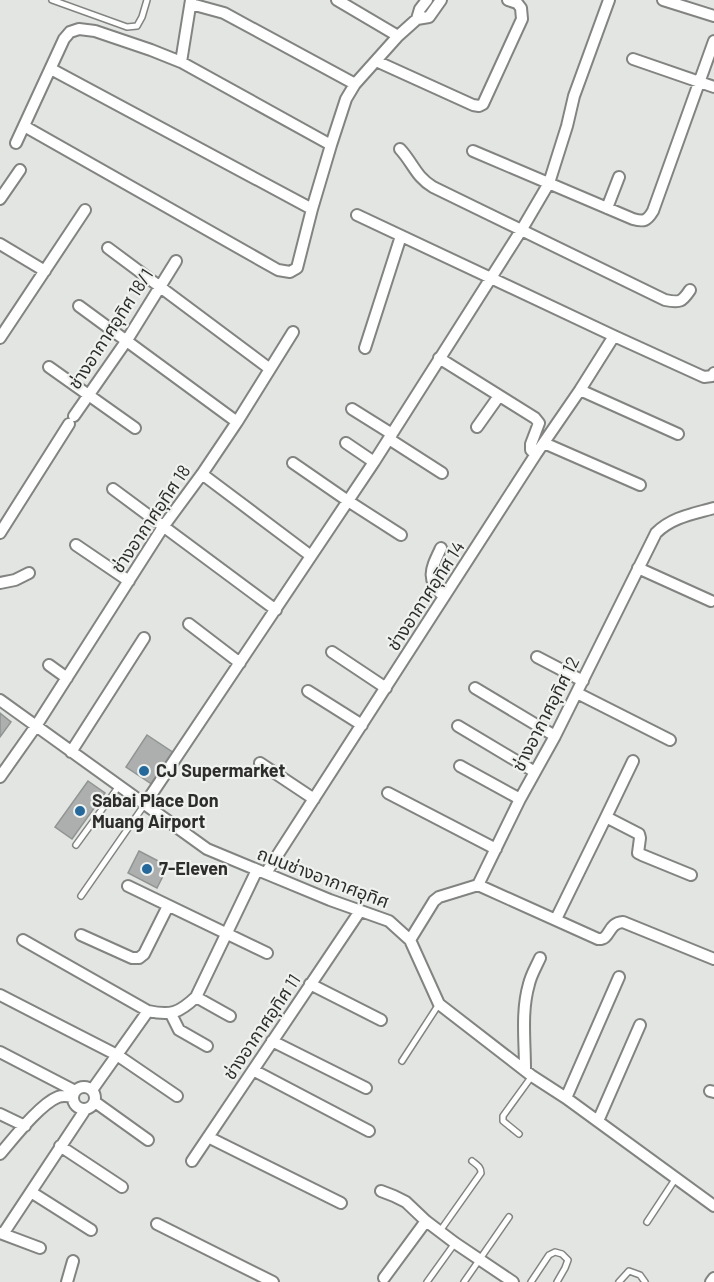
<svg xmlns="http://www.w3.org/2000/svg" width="714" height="1282" viewBox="0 0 714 1282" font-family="Barlow,'Noto Sans Thai',sans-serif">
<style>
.building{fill:#acafad;stroke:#909492;stroke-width:1.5}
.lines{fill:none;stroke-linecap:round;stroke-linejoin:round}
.lane-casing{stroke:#828481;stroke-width:8}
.street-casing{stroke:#828481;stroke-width:14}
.lane{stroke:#fff;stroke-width:5}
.street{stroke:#fff;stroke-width:10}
.poi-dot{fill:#23699d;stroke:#eff2ee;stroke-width:2}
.labels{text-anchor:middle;stroke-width:4.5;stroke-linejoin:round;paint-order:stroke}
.street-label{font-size:18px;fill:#2d2e2c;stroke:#eff2ee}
.poi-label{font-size:18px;font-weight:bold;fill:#2d2e2c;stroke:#eff2ee;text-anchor:start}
</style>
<rect width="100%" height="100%" fill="#e2e5e1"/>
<!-- building -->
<path class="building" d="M0 713 11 722 0 737Z
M147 735 174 753 153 785 126 767Z
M88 781 105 793 72 839 55 827Z
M139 851 168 866 157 888 128 873Z"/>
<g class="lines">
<!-- lane casing -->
<g class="lane-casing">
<path id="lane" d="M52 0 127 27 137 26 142 17 147 0
M76 845 119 786
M81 896 145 804
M402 1061 439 1004
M519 1134 503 1121V1116L532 1076
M647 1222 676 1178
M440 1231 481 1173C481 1167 477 1165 472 1161
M427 1282 455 1243
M464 1282 509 1217
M531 1282 549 1255 555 1252 562 1254 568 1260 565 1268 557 1282
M619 1282 629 1271 640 1275 645 1282"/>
</g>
<!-- street casing -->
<g class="street-casing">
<path id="street" d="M337 0 398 36
M663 0 714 16
M191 4 224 13 355 84
M417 19 429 17 441 0
M633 59 714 87
M376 61 473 105 479 106 483 104 522 19 521 8 517 3 508 0
M181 62 191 0
M51 69 312 209
M24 126 278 270 290 272 297 268 312 209 331 145 346 99 355 84 398 36 417 19 420 9 427 0
M16 143 64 39 70 32 79 29 95 31 151 50 181 62 331 145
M400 149C413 163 416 177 433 187L665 300C680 303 682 302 690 290
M473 151 633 219C644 222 647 221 653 211L714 41
M0 199 20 170
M607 208 619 177
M357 215 614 336 704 377 712 376 714 373
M0 244 45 271
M108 248 270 369
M79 306 237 422
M0 338 85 210
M365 348 401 236
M439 358 535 418 539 423 531 444V450L536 454
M49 367 135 428
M580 390 678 434
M352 409 392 434
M74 416 127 340 176 261
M477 427 499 396
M389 439 442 473
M346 443 374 462
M544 443 640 485
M293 463 348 501 401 535
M202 474 311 556
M113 489 276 610
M0 533 69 424
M76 545 129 581
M441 548C431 569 425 579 444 597
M638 568 711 601
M0 583 15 580 29 573
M189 624 240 663
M332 652 386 688
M537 657 583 681
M49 665 67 678
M475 688 555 736
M308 691 362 725
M577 693 670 740
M0 700 207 849 330 900 389 921 410 940 439 1004 532 1076 566 1098 714 1206
M458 726 535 772
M71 752 144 638
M260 763 314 799
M460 766 520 799
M0 777 36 726 163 527 202 474 237 422 293 332
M388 793 496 849
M145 804 374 462 522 229 549 183 567 126 574 96 609 0
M606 817 633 761
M266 873 536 454 580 390 614 336
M478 885 598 939C611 940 607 923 623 922L714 959
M128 886 267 953
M556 919 606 817 639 834 640 838 638 853 642 855 691 875
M81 935 132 958H139L144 954 168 906
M23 940 148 1011C171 1016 179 1013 196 997
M410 940 434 901 439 897 478 885 520 799 555 736 656 533C672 517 693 514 714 508
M310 984 381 1020
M0 995 117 1055 177 1096
M171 1014 179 1030 207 1046
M230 1016 196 997 257 870
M272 1041 366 1088
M0 1052 75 1091
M525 1069C525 1041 521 1011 529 984 531 975 536 967 540 958
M253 1070 369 1131
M73 1098a11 11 0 1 1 22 0a11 11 0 1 1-22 0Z
M92 1090 148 1011
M710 1091 714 1092
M566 1098 619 977
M95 1102 148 1140
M0 1114 25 1126
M598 1121 640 1025
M208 1137 341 1203
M60 1146 122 1187
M0 1154C13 1139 40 1104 58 1097 63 1095 68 1096 73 1097
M192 1161 360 911
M381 1191 394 1196 406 1202 426 1221 455 1243 513 1282
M31 1192 91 1230
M157 1224 273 1282
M0 1233 40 1248
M3 1234 85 1110
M384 1278 426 1221
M67 1282 73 1261
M711 1282 714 1278"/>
</g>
<!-- lane -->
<use href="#lane" class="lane"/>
<!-- street -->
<use href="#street" class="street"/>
</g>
<!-- markers -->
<g class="poi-dot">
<circle cx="144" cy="771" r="6"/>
<circle cx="80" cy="811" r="6"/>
<circle cx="147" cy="869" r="6"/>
</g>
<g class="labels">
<!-- street labels -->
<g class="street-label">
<text transform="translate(111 329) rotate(-57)" y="6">ช่างอากาศอุทิศ 18/1</text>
<text transform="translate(151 519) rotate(-56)" y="6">ช่างอากาศอุทิศ 18</text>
<text transform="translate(426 596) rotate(-57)" y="6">ช่างอากาศอุทิศ 14</text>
<text transform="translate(546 714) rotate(-63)" y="6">ช่างอากาศอุทิศ 12</text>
<text transform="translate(323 878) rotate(21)" y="6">ถนนช่างอากาศอุทิศ</text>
<text transform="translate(262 1027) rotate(-56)" y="6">ช่างอากาศอุทิศ 11</text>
</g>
<!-- poi labels -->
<g class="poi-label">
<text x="156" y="777">CJ Supermarket</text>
<text x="92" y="807">Sabai Place Don<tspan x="92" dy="21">Muang Airport</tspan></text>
<text x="159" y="875">7-Eleven</text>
</g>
</g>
</svg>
